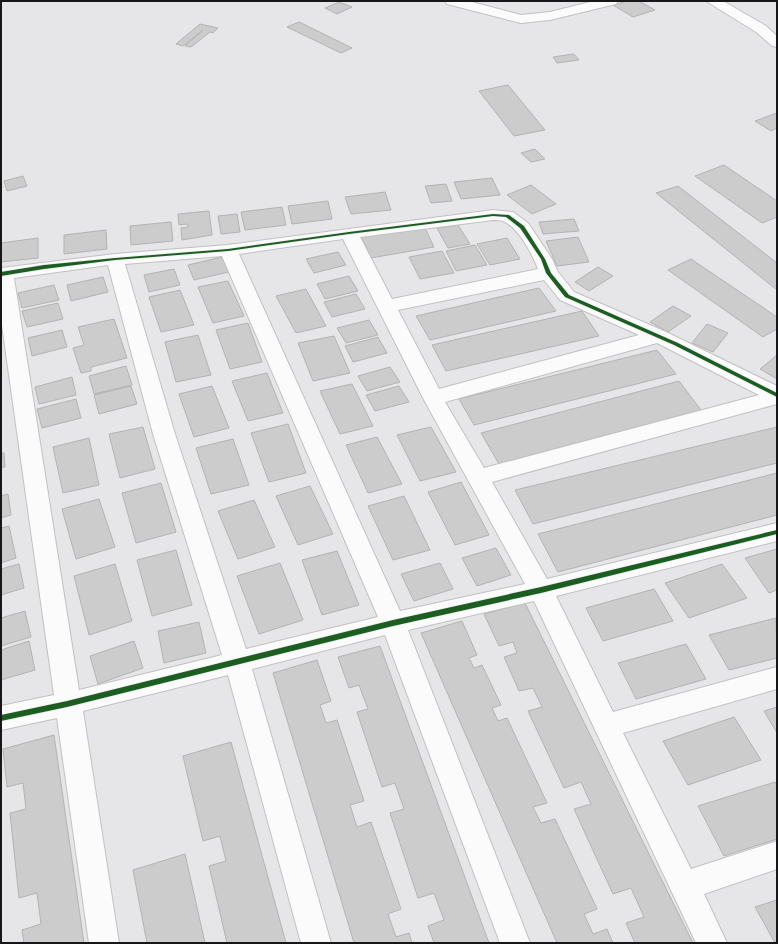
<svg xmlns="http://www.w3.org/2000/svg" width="778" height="944" viewBox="0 0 778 944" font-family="'PT Sans Narrow',sans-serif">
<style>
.building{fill:#cdcccd;stroke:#b4b2b3}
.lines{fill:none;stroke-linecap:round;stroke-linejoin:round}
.minor-casing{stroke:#c1c1c3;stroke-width:2}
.minor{fill:#fbfbfc;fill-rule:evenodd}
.cycleway-casing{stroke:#f2f1f7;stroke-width:2}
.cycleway{fill:#1b5e20;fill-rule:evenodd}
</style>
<rect width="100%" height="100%" fill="#e6e5e8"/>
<!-- building -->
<path class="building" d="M627 1H639L655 10 633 17 613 5Z
M339 2 352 7 337 14 325 8Z
M299 22 352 48 341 53 287 27Z
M200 24 218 28 213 33 210 32 191 47 185 46 203 30 183 46 176 44Z
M574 54 579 60 557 63 553 57Z
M508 85 545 130 514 136 479 91Z
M777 113V128L771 131 755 121Z
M535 149 545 159 531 162 521 153Z
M724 165 777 201V217L762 223 695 176Z
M23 176 27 186 7 191 4 181Z
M492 178 500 195 461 199 454 182Z
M446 184 452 201 431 203 425 186Z
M531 185 556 204 532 214 507 195Z
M678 186 777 263V290L656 193Z
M385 192 391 210 351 214 345 197Z
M328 201 332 219 292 224 288 206Z
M282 207 286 225 245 230 241 212Z
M209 211 212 235 182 240 181 228 188 227V224L179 225 178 214Z
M237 214 240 232 221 234 218 216Z
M574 219 579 231 543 234 539 222Z
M171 222 173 241 131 245 130 226Z
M458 225 470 244 448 248 437 228Z
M424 226 434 247 371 258 361 237Z
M106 230 107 249 64 254V235Z
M578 237 589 262 557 266 546 241Z
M38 238V258L1 262V243Z
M507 238 520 259 490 265 477 244Z
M475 245 487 265 456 271 446 251Z
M442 251 454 273 420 279 409 257Z
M338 252 346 265 314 273 306 259Z
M222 257 229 272 194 280 188 265Z
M691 259 777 317V329L763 337 668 270Z
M598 267 613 276 589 291 575 282Z
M174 269 180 285 149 292 144 275Z
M349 276 358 291 325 299 317 284Z
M103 277 108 292 71 301 67 285Z
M228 281 244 316 213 323 198 287Z
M54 285 59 300 22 308 18 293Z
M539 288 556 311 430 340 416 316Z
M306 289 326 326 296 333 276 296Z
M180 290 194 325 161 332 149 297Z
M356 294 365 309 332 317 324 302Z
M58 303 63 319 27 327 22 311Z
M673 306 691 316 668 332 650 322Z
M582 311 599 336 446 371 432 345Z
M114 319 127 358 91 367V371L81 373 73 348 84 345 78 327Z
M369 320 378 335 346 343 337 328Z
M248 323 262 362 230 369 216 330Z
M707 324 728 333 713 352 692 343Z
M62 330 67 347 32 356 28 338Z
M198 335 211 375 176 382 165 342Z
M334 336 350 373 313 381 298 343Z
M378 337 387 353 353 362 345 346Z
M657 350 676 374 474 425 459 399Z
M777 355V379L760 369Z
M126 366 132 385 94 394 89 376Z
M390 367 400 382 367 391 358 376Z
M267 373 283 413 248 421 232 381Z
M72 377 76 395 39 404 35 387Z
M679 381 701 410 499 464 481 433Z
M352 384 373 426 340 434 320 391Z
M131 386 137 404 99 414 94 395Z
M212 386 229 428 194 437 179 394Z
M399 386 409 402 375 411 366 395Z
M76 399 81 418 42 428 37 409Z
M288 424 306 473 269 482 251 433Z
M143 427 155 469 120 478 109 434Z
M431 427 456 472 420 481 397 435Z
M777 427V463L533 524 515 490Z
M377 437 402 484 368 493 346 445Z
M89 438 99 485 63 493 53 447Z
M233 439 249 485 211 494 196 448Z
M1 453H4L5 467H1Z
M777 473V515L558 572 538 534Z
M461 482 489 535 455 545 428 492Z
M161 483 176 532 136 543 122 493Z
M310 486 333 534 298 545 276 496Z
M8 494 11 515 1 518V496Z
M404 496 430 550 393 560 368 506Z
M99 499 115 547 76 559 62 509Z
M254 500 275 547 238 559 218 511Z
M9 526 16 558 1 563V528Z
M496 548 511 575 477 586 462 558Z
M777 549V590L769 593 745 558Z
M176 550 192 605 152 616 137 560Z
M337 551 359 605 322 615 302 560Z
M280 563 303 620 259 634 237 576Z
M440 563 453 589 414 601 401 574Z
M19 564 24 588 1 595V569Z
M115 564 132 621 89 635 74 576Z
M722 564 747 598 689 618 665 583Z
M654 589 673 621 603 641 586 608Z
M525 603 693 943H635L626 923 644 917 631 888 613 894 574 809 591 804 581 782 564 788 528 711 542 707 533 688 519 691 504 657 517 653 513 642 499 646 484 614Z
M25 611 31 637 1 646V618Z
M776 618 777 658 729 670 709 635Z
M462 621 477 655 469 658 474 668 482 665 501 705 492 708 498 721 507 718 547 803 533 807 541 823 555 819 597 909 584 914 593 934 607 929 613 943H557L421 633Z
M199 622 206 653 164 663 158 631Z
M29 641 35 670 1 680V650Z
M134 641 143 668 98 684 90 656Z
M686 644 706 679 636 699 618 663Z
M380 646 489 943H434L428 926 444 920 434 893 418 898 390 813 404 809 395 783 382 787 357 712 368 709 359 685 349 688 338 657Z
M317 660 331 701 320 705 326 723 337 720 364 801 350 805 357 827 371 822 401 909 388 914 396 937 409 933 412 943H354L273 673Z
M777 707V733L764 711Z
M734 717 761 760 688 785 663 741Z
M54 735 84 943H24L22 930 41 924 37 893 19 898 10 813 26 809 23 783 7 787 3 749Z
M231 742 286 943H227L209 866 226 861 220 836 203 841 183 756Z
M775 782 777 785V839L724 856 698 806Z
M185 854 205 943H147L133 870Z
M777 900V943H775L755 907Z"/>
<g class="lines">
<!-- minor casing -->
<g class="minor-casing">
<path id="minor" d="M445 1H468L521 15 550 12 594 1H618L616 4 550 20 521 23 447 4Z
M706 1H723L766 26 777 36V47L772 46 756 32Z
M493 210 513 212 528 223 552 259 558 272 574 292 666 332 777 386V404L492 482 547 579 777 523V541L556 596 613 712 777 667V689L623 733 691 869 777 841V869L704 894 727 943H696L534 601 408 630 530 943H500L385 635 252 669 331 943H301L228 675 83 711 119 943H89L57 718 1 730V706L54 695 1 318V268L115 254 228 245ZM493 220C496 220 500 220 503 221 519 228 532 254 538 269L392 299 360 237ZM343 239 423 398 525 584 400 611 239 254ZM222 256 378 617 246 649 175 434 125 264ZM108 265 153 434 222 655 79 690 14 278ZM544 280 560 300 639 335 439 389 398 310ZM657 343 759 395 484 468 445 402Z"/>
</g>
<!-- minor -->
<use href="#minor" class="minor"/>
<!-- cycleway casing -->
<g class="cycleway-casing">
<path id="cycleway" d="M493 214 509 215 524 226 545 259 551 273 569 295 678 343 777 393V397L674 345 565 297 546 273 541 259 520 228 506 217 493 216 349 234 228 251 115 260 44 269 1 276V272L44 265 115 258 228 249 349 232Z
M777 530V534L541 593 393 626 67 707 1 721V715L67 701 393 620 541 587Z"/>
</g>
<!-- cycleway -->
<use href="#cycleway" class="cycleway"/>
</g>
<!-- border -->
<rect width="778" height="944" fill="none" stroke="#171719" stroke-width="4"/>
</svg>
